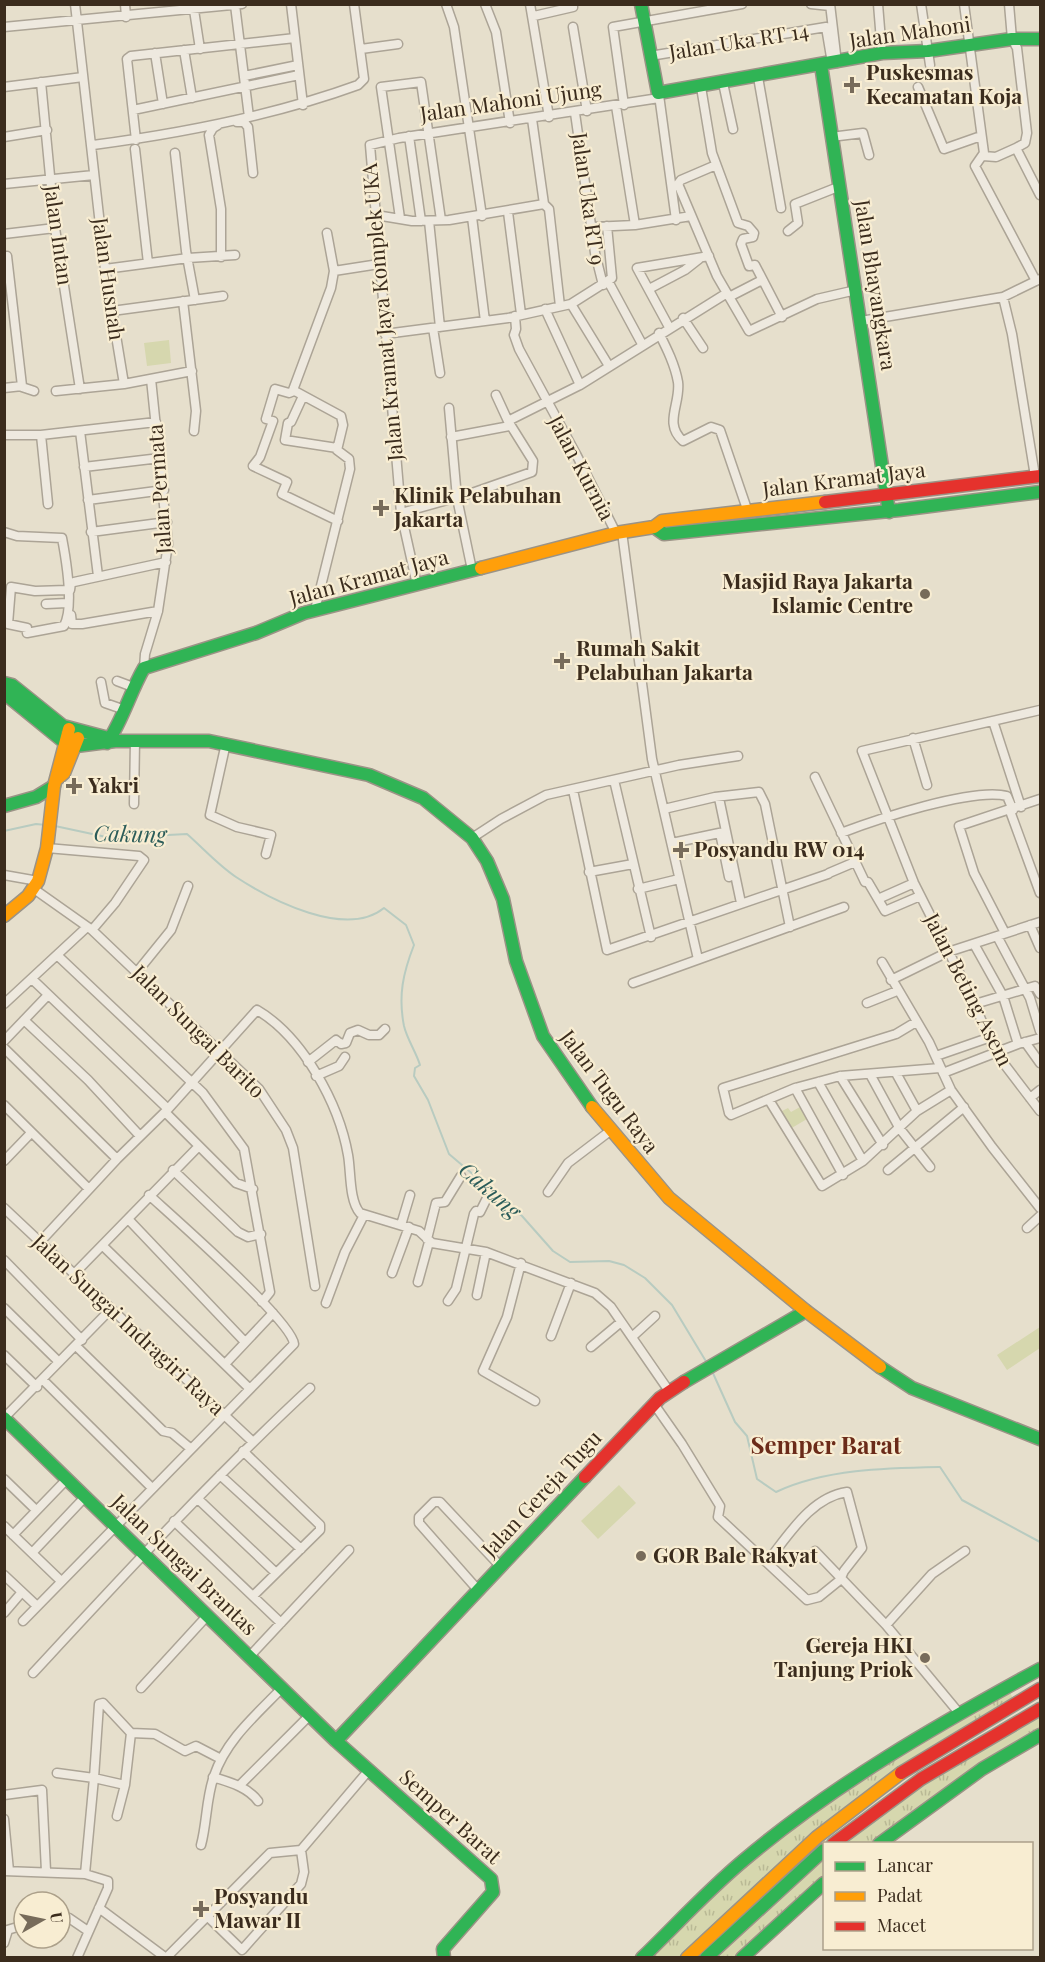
<svg xmlns="http://www.w3.org/2000/svg" width="1045" height="1962" viewBox="0 0 1045 1962" font-family="'Playfair Display',serif">
<style>
.grass{fill:url(#grass-tufts)}
.park{fill:#d6d7ae}
.lines{fill:none;stroke-linecap:round;stroke-linejoin:round}
.stream{stroke:#b8cbc0;stroke-width:2}
.street-casing{stroke:#aca496;stroke-width:11}
.fast-casing{stroke:#9b9386;stroke-width:15}
.slow-casing{stroke:#9b9386;stroke-width:15}
.jam-casing{stroke:#9b9386;stroke-width:15}
.street{stroke:#eee9df;stroke-width:8}
.fast{stroke:#30b455;stroke-width:12}
.slow{stroke:#ff9f0a;stroke-width:12}
.jam{stroke:#e5322d;stroke-width:12}
.poi-dot{fill:#776b5a;stroke:#f8edd2;stroke-width:2}
.labels{text-anchor:middle;stroke-width:4.5;stroke-linejoin:round;paint-order:stroke}
.street-label{font-size:21px;fill:#3b2c1d;stroke:#f8edd2}
.poi-label{font-size:21px;font-weight:bold;fill:#3b2c1d;stroke:#f8edd2;text-anchor:start}
.water-label{font-size:22px;font-style:italic;fill:#2b5c59;stroke:#f8edd2}
.quarter-label{font-size:24px;font-weight:bold;fill:#6b2b19;stroke:#f8edd2}
</style>
<defs>
<pattern id="grass-tufts" width="24" height="20" patternUnits="userSpaceOnUse" patternTransform="scale(1.5)"><rect width="24" height="20" fill="#d6d7ae"/><path d="M3 7l-1-3M5 7V3M7 7l1-3M15 17l-1-3M17 17v-4M19 17l1-3" fill="none" stroke="#b9b995"/></pattern>
</defs>
<rect width="100%" height="100%" fill="#e6dfcc"/>
<!-- grass -->
<path class="grass" d="M1007 1686 1015 1703 902 1773 687 1957 643 1958 744 1860Z
M1040 1709V1735L879 1843 833 1844Z
M824 1850V1883L742 1957 706 1958Z"/>
<!-- park -->
<path class="park" d="M169 340 171 363 147 366 144 343Z
M800 1107 807 1119 790 1129 780 1112 788 1108 791 1112Z
M1040 1327V1348L1007 1370 997 1355Z
M619 1485 636 1503 598 1539 581 1521Z"/>
<g class="lines">
<!-- stream -->
<path class="stream" d="M55 826 111 838 187 834C203 848 218 865 236 877 271 900 346 939 384 908L406 925 414 945C403 973 398 996 404 1026 407 1039 416 1052 420 1065L415 1068 414 1076 428 1100 449 1154 522 1216 553 1251 570 1262 609 1261 624 1265 645 1278 672 1305 707 1363
M4 831 36 824 46 825
M712 1371 735 1422 747 1436 757 1479 776 1492C825 1469 886 1468 940 1467L962 1500 1040 1542"/>
<!-- street casing -->
<g class="street-casing">
<path id="street" d="M75 4 105 269 124 384
M125 4 126 17
M291 4 303 105
M446 4 454 27 482 216
M485 4 496 32 510 123
M530 4 549 117
M811 4 830 6
M830 4 837 63
M878 4 882 53
M921 4 930 65
M964 4 984 153 975 166 1036 281
M1009 4 1012 39 1017 48 1027 133 1025 143 1016 148 1040 195
M235 5 249 117
M194 10 200 49
M534 16 573 7
M4 27 242 4
M573 27 587 111
M361 49 398 44
M184 50 192 98
M155 53 163 104
M650 56 826 27 832 63
M244 76 298 65
M758 77 781 208
M41 82 55 228 80 389
M723 83 733 129
M4 87 83 77
M701 87 712 153 738 223 748 226 754 233 753 237 743 239 741 244 749 266 755 265 782 317
M918 87 944 149 981 136
M659 95 676 220
M624 105 613 27 742 4
M616 106 635 225
M133 110 299 75
M575 113 595 253 603 285
M532 119 544 204
M237 122H244L248 127 253 173
M218 125 213 128 209 135 221 209V257
M409 136 421 221
M4 137 47 130
M831 137 863 133 869 155
M136 140 127 59 131 56 295 38
M93 145C183 133 273 116 358 85L364 79 354 4
M135 149 148 263
M175 153 186 251 195 300
M983 156 996 157 1016 148
M716 165 681 180 678 184 717 276 749 331 817 299 856 290
M4 184 94 175
M544 204 549 209 560 306
M508 212 521 314
M376 215 412 221 449 220 544 204
M472 217 485 321
M400 218 381 87 421 82 441 220
M429 221 440 327
M592 227 635 225 691 216
M788 231 798 223 795 204 838 187
M4 234 55 228
M105 269 188 258 235 255
M334 271 379 264
M608 281 642 344
M649 289 685 270 699 259
M729 297 762 280
M1003 297 1012 334 1035 476
M183 301 196 411 194 431
M571 304 609 366
M545 309 580 385
M112 311 223 296
M515 316 516 329 514 335 519 349 576 454 616 533
M683 318 703 348
M861 321 1003 297 1040 279
M669 327 637 268 709 256
M433 328 440 373
M659 333C667 349 675 365 678 382 681 403 663 424 683 441L711 427 720 430 748 512
M385 334 508 318 571 304 612 278 607 226
M22 387 34 391
M4 388 22 386 7 256
M56 391 124 384 192 371
M294 391 289 393 275 389 266 419 273 421 260 457 253 466 287 482 282 494 338 521
M496 395 508 421
M303 396 291 422 288 423 285 440 337 448
M449 408 457 498 472 570
M80 431 98 576
M4 435H41L156 422
M41 435 48 504
M451 437 510 426
M84 467 160 458
M88 500 164 490
M401 513 472 493 532 472 533 461 508 421 580 385 727 293
M4 532 17 536 62 538C66 559 74 607 64 626L27 633V628L8 624 11 587 35 591 67 590
M91 532 167 522
M622 532 652 759 698 959
M417 585 401 513 370 145 399 138 659 98
M70 590 71 583 74 582 166 562
M46 604 67 603
M315 610 350 469 349 459 337 450 343 425 341 416 293 390 331 288 334 271 327 233
M71 615 72 624H82L158 611
M144 668 145 654 158 611 168 544 151 379
M117 681 133 687
M101 682 105 703 125 710
M1040 710 862 751 914 883 971 996 995 1052 1040 1111
M993 721 1021 807
M913 738 927 785
M226 743 210 815 237 827 271 835 266 854
M815 777 865 882H868L885 911 920 896
M614 780 651 937
M573 790 607 950 828 874
M719 798 741 903
M134 804 135 740
M664 809 715 797 759 792 765 804 790 927
M1010 811 1040 893
M720 833 729 877
M841 833C875 820 973 787 1007 796L1013 810
M472 838 501 819 546 795 679 765 738 756
M672 843 724 832
M47 848 139 856 144 860 115 903 92 930
M589 872 633 864
M829 873 855 862
M4 875 38 881
M34 889 92 930 259 1089 286 1130 293 1148 315 1286
M638 889 679 879
M878 899 914 883
M1030 925 1040 948
M1005 933 974 873 959 826 1040 799
M997 936 1030 998 1040 1031
M974 944 1003 996 1018 1044
M57 955 203 1093 244 1149 270 1292 262 1302
M882 962 929 1042 951 1090 992 1147 1040 1208
M137 972 171 930 188 886
M32 979 168 1109
M891 980 948 952 1040 922
M633 983 844 907
M867 1003 897 991
M4 1004 87 927
M975 1004 1035 986 1040 994
M24 1020 88 1080 140 1136
M916 1022 896 1034 723 1088 729 1113 731 1115 795 1088 840 1076 940 1068
M4 1041 48 995
M1025 1042 1040 1063
M4 1048 117 1159
M936 1056 988 1038
M308 1062 336 1040 341 1044 346 1043 350 1033 358 1030 369 1035H379L385 1029
M896 1073 917 1111
M943 1073 1018 1044 1040 1038
M316 1076 339 1066 345 1057
M840 1076 883 1145
M871 1076 900 1129 930 1167
M818 1082 863 1161
M795 1088 843 1175
M1030 1098 1040 1090
M769 1100 822 1186 863 1161 917 1111 951 1090
M4 1105 89 1189
M165 1112 236 1183 253 1189
M4 1161 31 1133
M173 1170 238 1232 248 1237 261 1234
M888 1170 964 1107
M548 1192 568 1163 610 1131
M4 1208 253 1442
M129 1220 245 1342
M401 1225 410 1195
M1027 1228 1040 1216
M427 1239 436 1203 445 1202 461 1176
M40 1242 117 1159 168 1109 257 1010C303 1037 339 1104 348 1155 351 1171 349 1201 360 1213L419 1231 432 1243 486 1252 595 1293 611 1307 669 1391
M103 1246 250 1389
M4 1260 82 1340
M521 1263 507 1317 483 1371 535 1401
M392 1273 409 1227
M74 1274 198 1147
M418 1282 429 1242
M477 1295 486 1252
M448 1301 456 1289 474 1214 476 1211 480 1212 489 1194
M326 1303 345 1252 364 1215
M4 1308 59 1362
M551 1336 571 1283
M632 1337 655 1316
M76 1346 163 1431 172 1433 190 1448
M591 1347 621 1322
M4 1355 37 1387
M225 1364 273 1313
M43 1380 152 1488
M654 1404 682 1444 720 1506 718 1517 807 1600 819 1597 840 1580
M4 1418 110 1310
M243 1451 320 1525V1530L254 1595
M220 1475 301 1549
M4 1479 36 1510
M198 1499 276 1573
M174 1521 281 1623
M4 1526 61 1581
M13 1535 67 1479
M815 1551 886 1625 959 1713
M32 1553 85 1497
M767 1562C788 1536 811 1497 847 1492L862 1548 844 1571 840 1580
M4 1575 37 1606
M478 1590 419 1523V1517L434 1502H440L501 1567
M4 1613 22 1592
M23 1621 294 1344C292 1321 173 1217 149 1195
M886 1625 932 1574 965 1551
M249 1657 349 1550
M33 1673C123 1576 213 1478 310 1388
M141 1688 207 1616
M131 1733 155 1734 185 1751 196 1746 221 1759
M57 1773 94 1778 99 1704 103 1703 131 1733
M213 1777C229 1782 248 1787 258 1801
M241 1784 310 1715
M4 1795 42 1790 46 1871
M117 1816 125 1785 131 1733
M4 1819 9 1871
M201 1845C207 1823 206 1798 214 1776 226 1740 256 1715 282 1688
M4 1871 85 1874 108 1881V1888L77 1958
M85 1874 94 1778 125 1785
M99 1908 166 1958 270 1853 301 1850 369 1770
M60 1916 69 1918 88 1931
M208 1917 242 1950 301 1884 304 1872 301 1850
M4 1931 24 1925
M4 1943 8 1930"/>
</g>
<!-- fast casing -->
<g class="fast-casing">
<path id="fast" d="M641 4 658 93 882 53 928 51 1012 39H1040
M821 65 889 512
M654 527 664 534 899 510 1040 492
M4 683 12 685 63 726 112 739
M4 693 64 742 76 746 115 741H209L369 775 423 798 472 838 487 861 503 899 516 961 543 1036 592 1107
M107 743C123 720 130 692 144 668L256 633 304 613 481 568
M4 806 36 797 54 786
M880 1367 912 1388 1040 1439
M684 1382 806 1311
M4 1418 336 1741 491 1879 493 1892 443 1949 444 1958
M336 1741 585 1477
M879 1844 982 1769 1040 1735
M642 1958C676 1925 708 1890 744 1860 834 1784 937 1725 1040 1669
M706 1958 824 1850
M742 1958 824 1883"/>
</g>
<!-- slow casing -->
<g class="slow-casing">
<path id="slow" d="M481 568 616 533 654 527 662 521 825 502
M57 779 64 773 78 738
M4 916 28 896 38 881 47 848 54 786 69 729
M592 1107 669 1198 806 1311 880 1367
M687 1958 817 1837 901 1773"/>
</g>
<!-- jam casing -->
<g class="jam-casing">
<path id="jam" d="M825 502 1040 476
M585 1477 660 1398 684 1382
M901 1773 1040 1689
M833 1844 921 1779 1040 1709"/>
</g>
<!-- street -->
<use href="#street" class="street"/>
<!-- fast -->
<use href="#fast" class="fast"/>
<!-- slow -->
<use href="#slow" class="slow"/>
<!-- jam -->
<use href="#jam" class="jam"/>
</g>
<!-- markers -->
<g class="poi-dot">
<path d="M849 76h6v6h6v6h-6v6h-6v-6h-6v-6h6z"/>
<path d="M378 499h6v6h6v6h-6v6h-6v-6h-6v-6h6z"/>
<circle cx="925" cy="594" r="6"/>
<path d="M559 652h6v6h6v6h-6v6h-6v-6h-6v-6h6z"/>
<path d="M71 777h6v6h6v6h-6v6h-6v-6h-6v-6h6z"/>
<path d="M678 841h6v6h6v6h-6v6h-6v-6h-6v-6h6z"/>
<circle cx="641" cy="1556" r="6"/>
<circle cx="925" cy="1658" r="6"/>
<path d="M198 1900h6v6h6v6h-6v6h-6v-6h-6v-6h6z"/>
</g>
<g class="labels">
<!-- street labels -->
<g class="street-label">
<text transform="translate(910 33) rotate(-8)" y="7">Jalan Mahoni</text>
<text transform="translate(739 42) rotate(-9)" y="7">Jalan Uka RT 14</text>
<text transform="translate(511 102) rotate(-8)" y="7">Jalan Mahoni Ujung</text>
<text transform="translate(588 199) rotate(82)" y="7">Jalan Uka RT 9</text>
<text transform="translate(58 235) rotate(82)" y="7">Jalan Intan</text>
<text transform="translate(108 279) rotate(82)" y="7">Jalan Husnah</text>
<text transform="translate(875 285) rotate(81)" y="7">Jalan Bhayangkara</text>
<text transform="translate(383 312) rotate(-95)" y="7">Jalan Kramat Jaya Komplek UKA</text>
<text transform="translate(581 468) rotate(62)" y="7">Jalan Kurnia</text>
<text transform="translate(844 480) rotate(-7)" y="7">Jalan Kramat Jaya</text>
<text transform="translate(160 489) rotate(-94)" y="7">Jalan Permata</text>
<text transform="translate(369 578) rotate(-15)" y="7">Jalan Kramat Jaya</text>
<text transform="translate(968 990) rotate(63)" y="7">Jalan Beting Asem</text>
<text transform="translate(198 1032) rotate(45)" y="7">Jalan Sungai Barito</text>
<text transform="translate(609 1092) rotate(53)" y="7">Jalan Tugu Raya</text>
<text transform="translate(128 1325) rotate(43)" y="7">Jalan Sungai Indragiri Raya</text>
<text transform="translate(542 1494) rotate(-47)" y="7">Jalan Gereja Tugu</text>
<text transform="translate(184 1565) rotate(44)" y="7">Jalan Sungai Brantas</text>
<text transform="translate(450 1817) rotate(42)" y="7">Semper Barat</text>
</g>
<!-- poi labels -->
<g class="poi-label">
<text x="866" y="80">Puskesmas<tspan x="866" dy="24">Kecamatan Koja</tspan></text>
<text x="394" y="503">Klinik Pelabuhan<tspan x="394" dy="24">Jakarta</tspan></text>
<text x="913" y="589" text-anchor="end">Masjid Raya Jakarta<tspan x="913" dy="24">Islamic Centre</tspan></text>
<text x="576" y="656">Rumah Sakit<tspan x="576" dy="24">Pelabuhan Jakarta</tspan></text>
<text x="88" y="793">Yakri</text>
<text x="694" y="857">Posyandu RW 014</text>
<text x="653" y="1563">GOR Bale Rakyat</text>
<text x="913" y="1653" text-anchor="end">Gereja HKI<tspan x="913" dy="24">Tanjung Priok</tspan></text>
<text x="214" y="1904">Posyandu<tspan x="214" dy="24">Mawar II</tspan></text>
</g>
<!-- water labels -->
<g class="water-label">
<text transform="translate(130 834) rotate(1)" y="8">Cakung</text>
<text transform="translate(490 1190) rotate(41)" y="8">Cakung</text>
</g>
<!-- quarter labels -->
<g class="quarter-label">
<text x="826" y="1454">Semper Barat</text>
</g>
</g>
<!-- border -->
<rect width="1045" height="1962" fill="none" stroke="#3b2c1d" stroke-width="12"/>
<!-- legend -->
<rect x="823" y="1842" width="210" height="108" fill="#f8edd2" stroke="#aca08a" stroke-width="1.5"/>
<rect x="835" y="1862" width="30" height="9" fill="#30b455" stroke="#aca08a" stroke-width="1.5"/>
<text x="877" y="1872" font-size="18" fill="#3b2c1d">Lancar</text>
<rect x="835" y="1892" width="30" height="9" fill="#ff9f0a" stroke="#aca08a" stroke-width="1.5"/>
<text x="877" y="1902" font-size="18" fill="#3b2c1d">Padat</text>
<rect x="835" y="1922" width="30" height="9" fill="#e5322d" stroke="#aca08a" stroke-width="1.5"/>
<text x="877" y="1932" font-size="18" fill="#3b2c1d">Macet</text>
<!-- north arrow -->
<g transform="translate(42 1920) rotate(81)"><circle r="28" fill="#f8edd2" stroke="#aca08a" stroke-width="1.5"/>
<path d="M0-4.5L10 22L0 15L-10 22Z" fill="#776b5a"/>
<text y="-9" font-size="16" font-weight="bold" text-anchor="middle" fill="#3b2c1d">U</text>
</g>
</svg>
